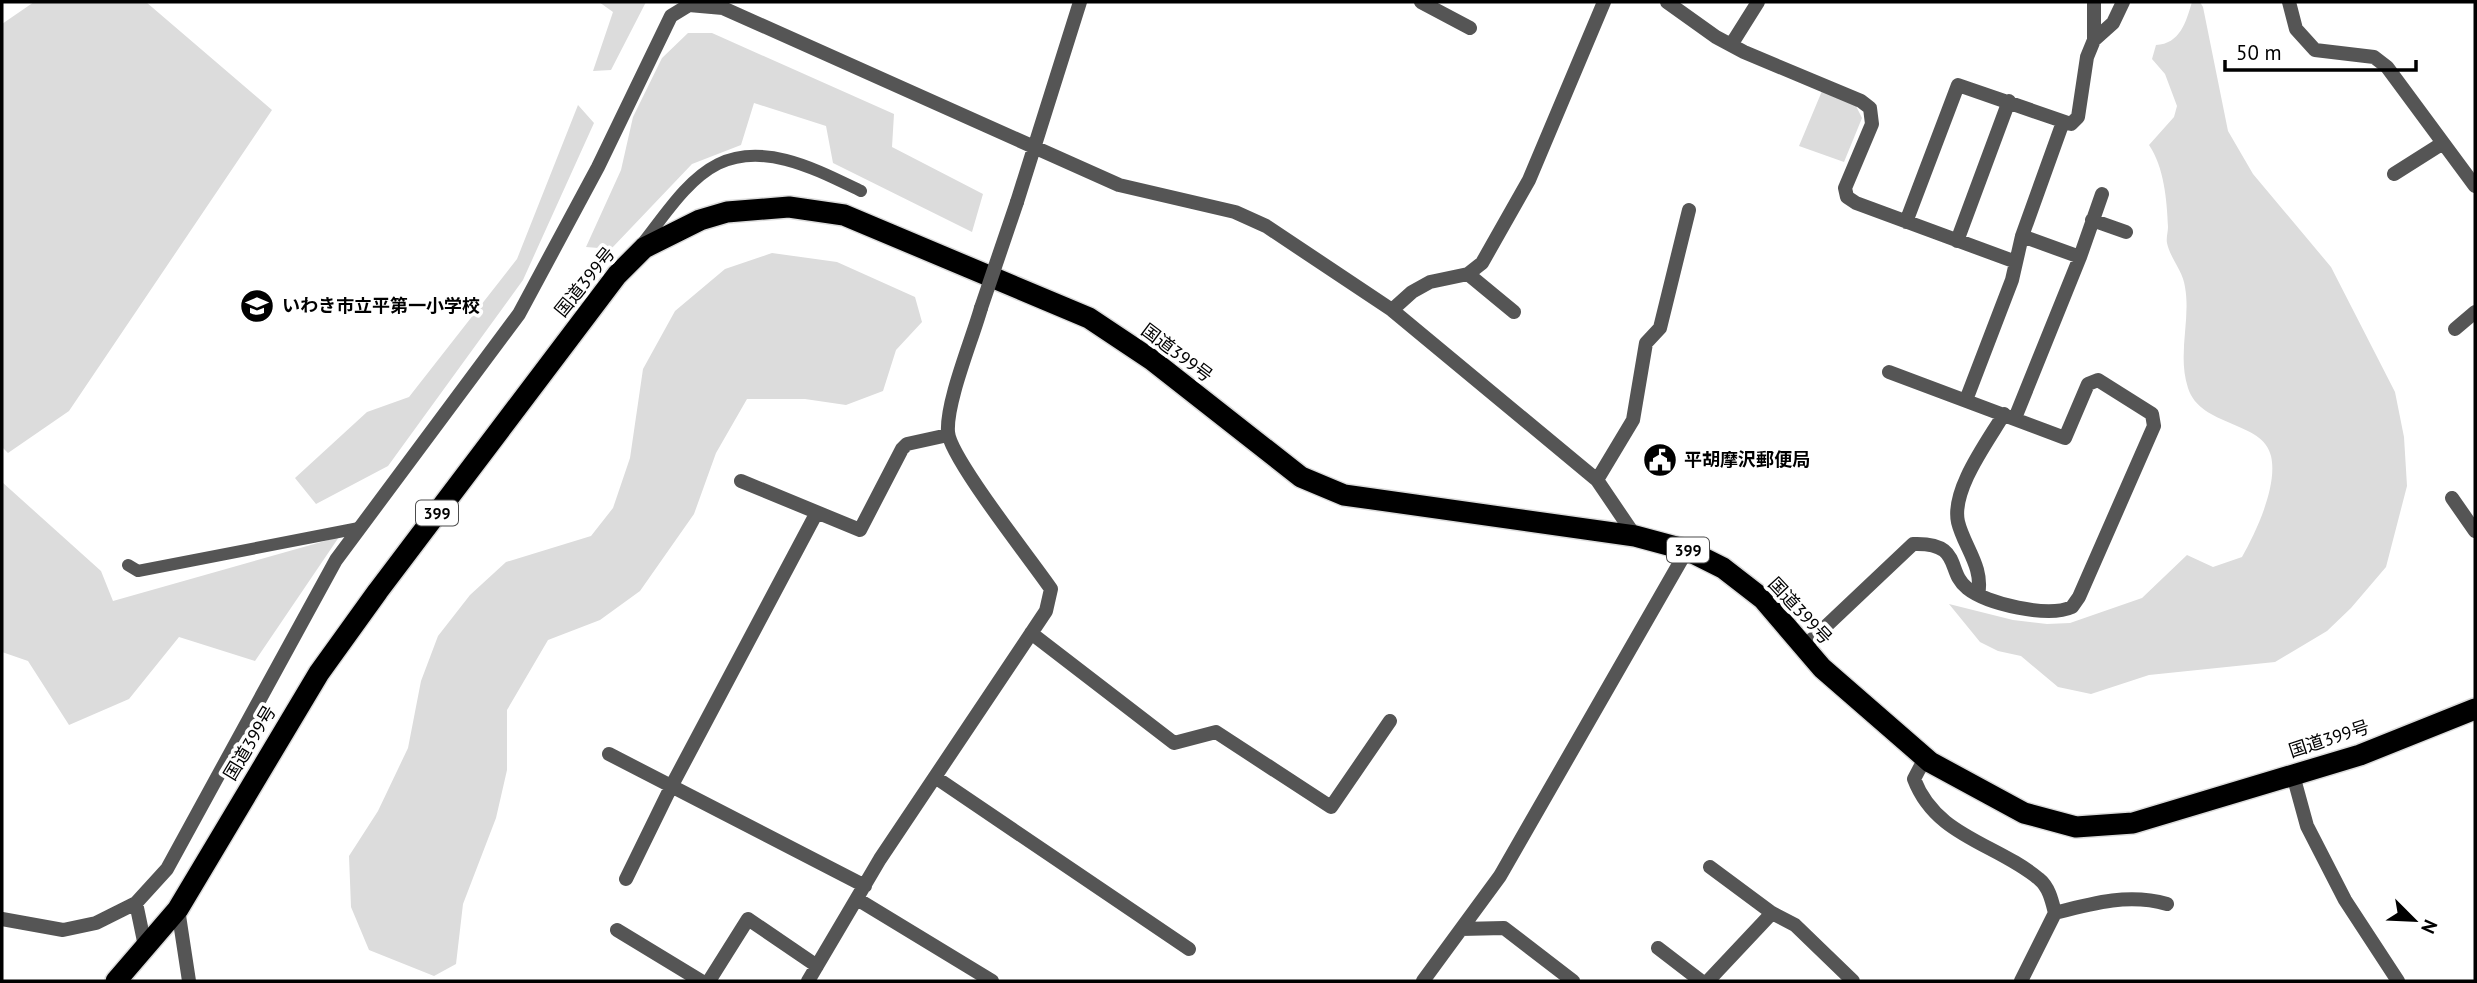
<svg xmlns="http://www.w3.org/2000/svg" width="2477" height="983" viewBox="0 0 2477 983" font-family="'PT Sans','Noto Sans JP',sans-serif">
<style>
.green{fill:#dcdcdc}
.lines{fill:none;stroke-linecap:round;stroke-linejoin:round}
.highway-casing{stroke:#dbdbdb;stroke-width:24}
.lane{stroke:#555;stroke-width:12}
.street{stroke:#555;stroke-width:14}
.highway{stroke:#000;stroke-width:21}
.street-bridge{stroke:#555;stroke-width:14}
.labels{text-anchor:middle;stroke-width:7;stroke-linejoin:round;paint-order:stroke}
.shield{fill:#fff;stroke:#4c4c4c;stroke-width:2}
.shield-label{font-size:16px;font-weight:bold;fill:#000}
.street-label{font-size:18px;fill:#000;stroke:#fff}
.poi-label{font-size:18px;font-weight:bold;fill:#000;stroke:#fff;text-anchor:start}
</style>
<rect width="100%" height="100%" fill="#fff"/>
<!-- green -->
<path class="green" d="M34 2H146L272 110 69 411 8 453 2 447V24Z
M599 2H646L611 70 593 71 613 12Z
M2192 2H2200L2203 7 2228 131 2253 174 2331 267 2395 392 2404 437 2407 486 2386 567 2351 608 2327 631 2275 662 2149 675 2091 694 2058 687 2021 656 1998 651 1980 642 1949 604 2013 620 2047 624 2070 623 2142 598 2187 555 2213 567 2242 557C2256 532 2278 486 2271 456 2264 421 2200 427 2188 388 2177 354 2191 320 2185 287 2183 271 2170 258 2167 243 2166 238 2168 232 2168 227 2167 200 2164 167 2149 145L2174 117 2177 106 2165 74 2152 59 2156 45C2180 44 2186 22 2192 2Z
M688 33H712L894 114 892 147 983 194 972 232 833 163 826 126 754 103 741 145 692 164 611 249 586 247 621 170 633 117 662 58Z
M1822 91 1854 102 1862 118 1844 162 1799 146Z
M578 105 594 123 523 280 388 466 316 504 295 478 367 412 409 397 517 259Z
M772 253 837 262 915 297 922 322 896 350 883 391 846 405 805 399H747L716 453 694 514 640 591 600 620 548 640 507 710V770L496 818 463 904 456 964 434 976 369 950 351 907 349 856 378 811 408 748 421 681 438 636 470 595 506 562 591 536 613 508 630 458 643 369 675 311 725 269Z
M2 482 101 571 113 601 339 537 255 661 179 637 129 699 69 725 28 661 2 652Z"/>
<g class="lines">
<!-- highway casing -->
<g class="highway-casing">
<path id="highway" d="M116 981 178 909 319 673 378 591 617 275 644 248 700 220 727 212 789 207 844 215 1089 318 1152 360 1301 477 1344 495 1635 536 1687 550 1723 568 1763 599 1822 668 1930 762 2024 813 2076 827 2133 823 2360 755 2475 709"/>
</g>
<!-- lane -->
<path class="lane" d="M641 245C663 218 686 180 718 164 765 141 819 171 861 191
M128 565 138 571 359 528"/>
<!-- street -->
<path class="street" d="M1421 2 1470 28
M1667 2 1716 37 1744 52 1861 101 1870 108 1872 124 1845 188 1847 197 1856 203 2016 262
M2094 2V40
M2289 2 2296 29 2315 50 2374 57 2387 67 2475 186
M714 4 1119 185 1235 212 1266 226 1392 310 1597 480 1635 536
M1731 45 1758 2
M2394 174 2443 143
M1017 202 1080 2
M2092 220 2126 232
M1906 222 1958 85 2071 124 2078 117 2087 57 2094 40 2113 23 2123 2
M2022 236 2080 257
M1957 241 2009 101
M1468 274 1514 312
M1392 310 1412 292 1430 282 1468 274 1482 263 1529 180 1604 2
M2455 329 2475 312
M1966 400 2012 280 2022 236 2063 122
M2015 418 2080 257 2102 194
M1597 480 1633 420 1646 343 1660 328 1689 210
M741 481 860 530 902 449 907 444 948 435
M2452 498 2475 531
M1978 595C1984 567 1964 547 1958 522 1951 490 1988 441 2004 414
M1031 633 1174 743 1216 732 1331 807 1390 721
M1804 647 1913 544C1963 542 1946 572 1967 588 1987 604 2048 618 2072 607L2079 597 2154 426 2152 414 2098 380 2088 384 2065 438 1889 372
M609 754 865 886
M1925 758 1914 779C1936 837 1996 843 2039 879 2049 887 2052 901 2055 913L2021 981
M2293 775 2307 826 2345 900 2398 981
M935 777 1189 949
M1710 867 1772 913 1795 925 1853 981
M626 879 671 787 816 514
M857 899 992 981
M136 903 145 946
M178 909 189 981
M2055 913C2093 903 2129 893 2167 904
M2 919 63 930 96 923 136 903 167 869 336 560 519 314 598 167 671 16 689 5 723 8
M1461 929 1504 928 1573 981
M617 930 701 981
M1658 948 1701 981
M709 981 748 919 817 966
M808 981 880 859 1046 611 1051 589C1032 561 950 458 948 432 946 402 972 340 981 308
M1423 981 1500 876 1687 550
M1708 981 1772 913"/>
<!-- highway -->
<use href="#highway" class="highway"/>
<!-- street-bridge -->
<path class="street-bridge" d="M981 308 1017 202"/>
</g>
<!-- icons -->
<defs>
<g id="school-disc" transform="scale(1.75)"><circle r="9.5" fill="#000" stroke="#fff"/><path d="M0-5L7-2L0 1L-7-2ZM-4 1L0 2.5L4 1V4Q0 6-4 4Z" fill="#fff"/></g>
<g id="civic-disc" transform="scale(1.75)"><circle r="9.5" fill="#000" stroke="#fff"/><path d="M-.6-6.5H3V-4.5H.6V-3L4-1V1h2V6H-6V1h2V-1L-.6-3ZM-1.2 2.5V6h2.4V2.5Z" fill="#fff"/></g>
</defs>
<g fill-rule="evenodd">
<use href="#school-disc" x="257" y="306"/>
<use href="#civic-disc" x="1660" y="460"/>
</g>
<g class="labels">
<!-- shield labels -->
<g class="shield">
<rect x="416" y="500.5" width="42" height="25" rx="5"/>
<rect x="1667" y="537.5" width="42" height="25" rx="5"/>
</g>
<g class="shield-label">
<text x="437" y="519">399</text>
<text x="1688" y="556">399</text>
</g>
<!-- street labels -->
<g class="street-label">
<text transform="translate(585 282) rotate(-51)" y="6">国道399号</text>
<text transform="translate(1177 353) rotate(37)" y="6">国道399号</text>
<text transform="translate(1800 611) rotate(47)" y="6">国道399号</text>
<text transform="translate(2329 739) rotate(-18)" y="6">国道399号</text>
<text transform="translate(250 743) rotate(-59)" y="6">国道399号</text>
</g>
<!-- poi labels -->
<g class="poi-label">
<text x="282" y="312">いわき市立平第一小学校</text>
<text x="1684" y="466">平胡摩沢郵便局</text>
</g>
</g>
<!-- border -->
<rect width="2477" height="983" fill="none" stroke="#000000" stroke-width="7"/>
<!-- north arrow -->
<g transform="translate(2414 920) rotate(114)" stroke="#ffffff" stroke-width="5" paint-order="stroke">
<path d="M0-5L12 26L0 18L-12 26Z" fill="#000000"/>
<text y="-10" font-size="19" font-weight="bold" text-anchor="middle" fill="#000000">N</text>
</g>
<!-- scale -->
<path d="M2225 60v10h191v-10" fill="none" stroke="#000000" stroke-width="3.5"/>
<text x="2236" y="60" font-size="21" fill="#000000" stroke="#ffffff" stroke-width="5" paint-order="stroke">50 m</text>
</svg>
